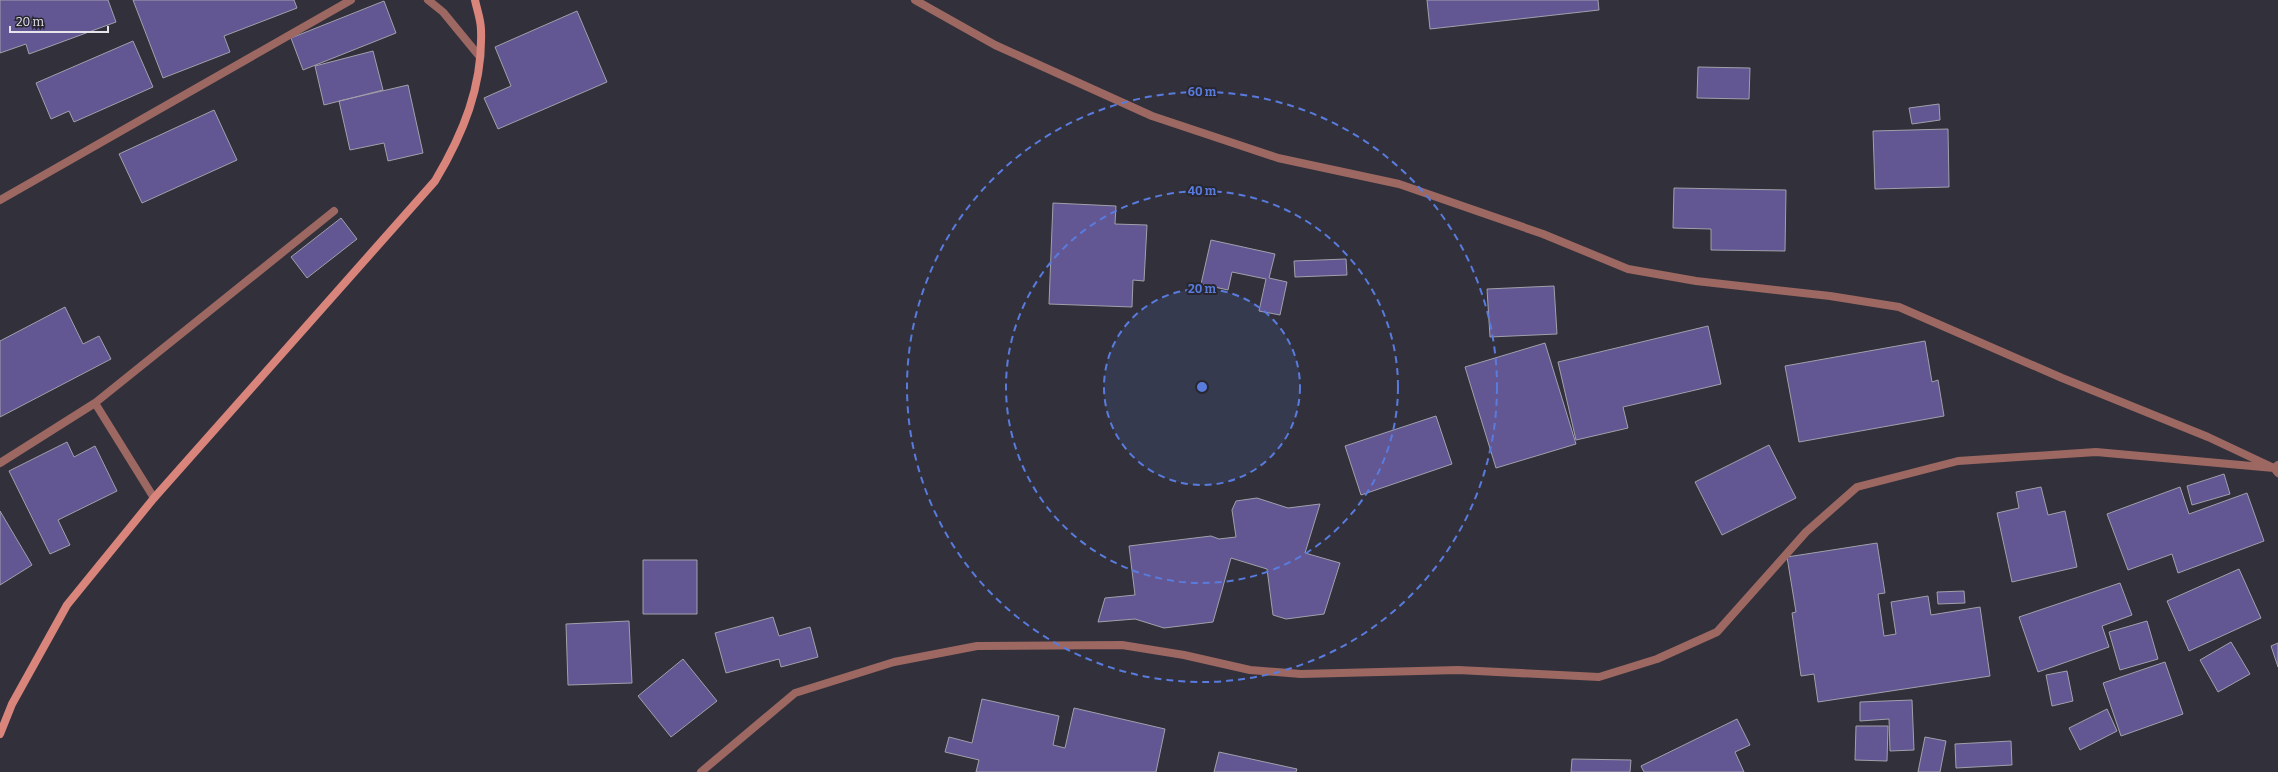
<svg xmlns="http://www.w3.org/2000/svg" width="2278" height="772" viewBox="0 0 2278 772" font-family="Bitter,serif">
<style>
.building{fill:#625793;stroke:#a1a0ab}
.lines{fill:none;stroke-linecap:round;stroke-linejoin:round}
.street{stroke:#9d6862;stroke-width:8}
.secondary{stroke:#d9857c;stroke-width:8}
.ring{fill:none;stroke:#597bde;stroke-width:2;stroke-dasharray:7 5}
.centre{fill:#597bde;stroke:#282730;stroke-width:2}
.ring-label{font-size:12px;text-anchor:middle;font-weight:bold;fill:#597bde;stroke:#282730;stroke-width:4;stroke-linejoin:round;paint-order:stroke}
</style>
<rect width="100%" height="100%" fill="#32313b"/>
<!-- building -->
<path class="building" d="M0 0H108L116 22 29 54 26 44 0 53Z
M133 0H294L297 8 224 36 230 52 163 78Z
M1427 0H1598L1599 10 1430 29Z
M384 1 396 33 303 70 291 38Z
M577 11 607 82 498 129 484 98 511 86 495 47Z
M133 41 153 87 74 122 69 111 51 119 36 83Z
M373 51 383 90 324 105 315 66Z
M1698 67 1750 68 1749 99 1697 98Z
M408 85 423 153 388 161 384 143 350 150 339 101Z
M1939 104 1940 120 1912 124 1909 108Z
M214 110 237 160 142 203 119 154Z
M1948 129 1949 187 1875 189 1873 131Z
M1674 188 1786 190 1785 251 1711 250V229L1673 228Z
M1053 203 1116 206 1115 224 1147 225 1144 281 1133 280 1132 307 1049 304Z
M341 218 357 239 307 278 291 257Z
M1211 240 1275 254 1269 278 1287 282 1280 315 1259 311 1266 279 1232 272 1228 290 1201 284Z
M1346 259 1347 275 1295 277 1294 261Z
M1554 286 1557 334 1490 337 1487 289Z
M65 307 83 344 99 336 111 359 0 417V341Z
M1708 326 1721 384 1623 407 1628 428 1576 440 1558 362Z
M1925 341 1932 382 1938 380 1944 416 1799 442 1785 366Z
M1545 343 1576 444 1496 468 1465 367Z
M1436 416 1452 464 1361 495 1345 446Z
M67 442 74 457 95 446 117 491 58 520 70 545 50 554 9 471Z
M1769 445 1796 498 1722 535 1695 482Z
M2224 474 2230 494 2192 505 2187 486Z
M2041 487 2048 515 2065 511 2077 567 2012 582 1997 513 2019 508 2016 492Z
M2180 487 2189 514 2247 493 2264 541 2178 573 2172 554 2128 570 2107 514Z
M1257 498 1288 508 1320 504 1305 553 1340 563 1324 614 1286 619 1273 615 1267 569 1231 558 1213 622 1164 628 1135 619 1098 622 1105 598 1135 595 1129 546 1211 536 1219 539 1236 537 1232 510 1236 501Z
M0 511 32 565 0 585Z
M1877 543 1885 593 1878 594 1884 636 1896 634 1891 602 1928 596 1931 615 1980 607 1990 676 1818 702 1814 674 1801 676 1792 613 1796 612 1787 557Z
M643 560H697V614H643Z
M2239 569 2261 618 2189 651 2167 601Z
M2120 583 2132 615 2102 626 2109 647 2038 672 2019 617Z
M1964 591 1965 603 1938 604 1937 592Z
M773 617 779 636 810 627 818 657 781 667 779 659 726 673 715 633Z
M629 621 632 683 568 685 566 624Z
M2147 621 2158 659 2120 670 2109 632Z
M2231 642 2250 674 2218 692 2200 660Z
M2278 643V667L2271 646Z
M683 659 717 701 671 737 638 696Z
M2165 662 2183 714 2121 736 2103 683Z
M2067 671 2073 701 2052 706 2046 675Z
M982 699 1059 716 1053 745 1065 748 1074 708 1165 729 1156 772H976L979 760 945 752 949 737 972 743Z
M1912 700 1914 750 1890 751 1889 719 1860 721V702Z
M2107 709 2117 731 2080 750 2069 728Z
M1737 719 1750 745 1735 752 1744 772H1644L1641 766Z
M1856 726H1888L1887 761 1855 760Z
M1925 737 1946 741 1940 772H1918Z
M2011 741 2012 765 1956 768 1955 744Z
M1219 752 1297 769 1296 772H1214Z
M1572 759 1631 760 1630 772H1571Z"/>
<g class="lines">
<!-- street -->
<path class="street" d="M428 0 443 12 480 57
M915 0 995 45 1152 116 1278 158 1399 184 1543 234 1628 269 1696 281 1830 296 1899 307 2062 378 2208 437 2274 468 2278 473
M0 200 351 0
M95 403 154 498
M0 463 95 403 334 211
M701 772 795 693 894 662 977 646 1122 645 1184 655 1250 670 1301 674 1458 670 1599 677 1657 659 1717 632 1806 532 1857 487 1958 461 2096 452 2274 468 2278 465"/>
<!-- secondary -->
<path class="secondary" d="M0 734 12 704 67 605 154 498 435 181C463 134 483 86 481 30 481 20 477 10 475 0"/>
</g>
<!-- distance rings -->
<circle cx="1202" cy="387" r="98" fill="#597bde" fill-opacity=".12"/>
<g class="ring">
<circle cx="1202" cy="387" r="98"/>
<circle cx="1202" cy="387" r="196"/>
<circle cx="1202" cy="387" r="295"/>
</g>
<circle cx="1202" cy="387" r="6" class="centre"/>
<g class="ring-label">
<text x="1202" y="96">60 m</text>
<text x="1202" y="195">40 m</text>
<text x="1202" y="293">20 m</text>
</g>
<!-- scale -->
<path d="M10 26v6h98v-6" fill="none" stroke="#e5e5eb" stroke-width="2"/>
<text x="16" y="26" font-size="12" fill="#e5e5eb" stroke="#282730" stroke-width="3" paint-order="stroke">20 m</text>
</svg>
